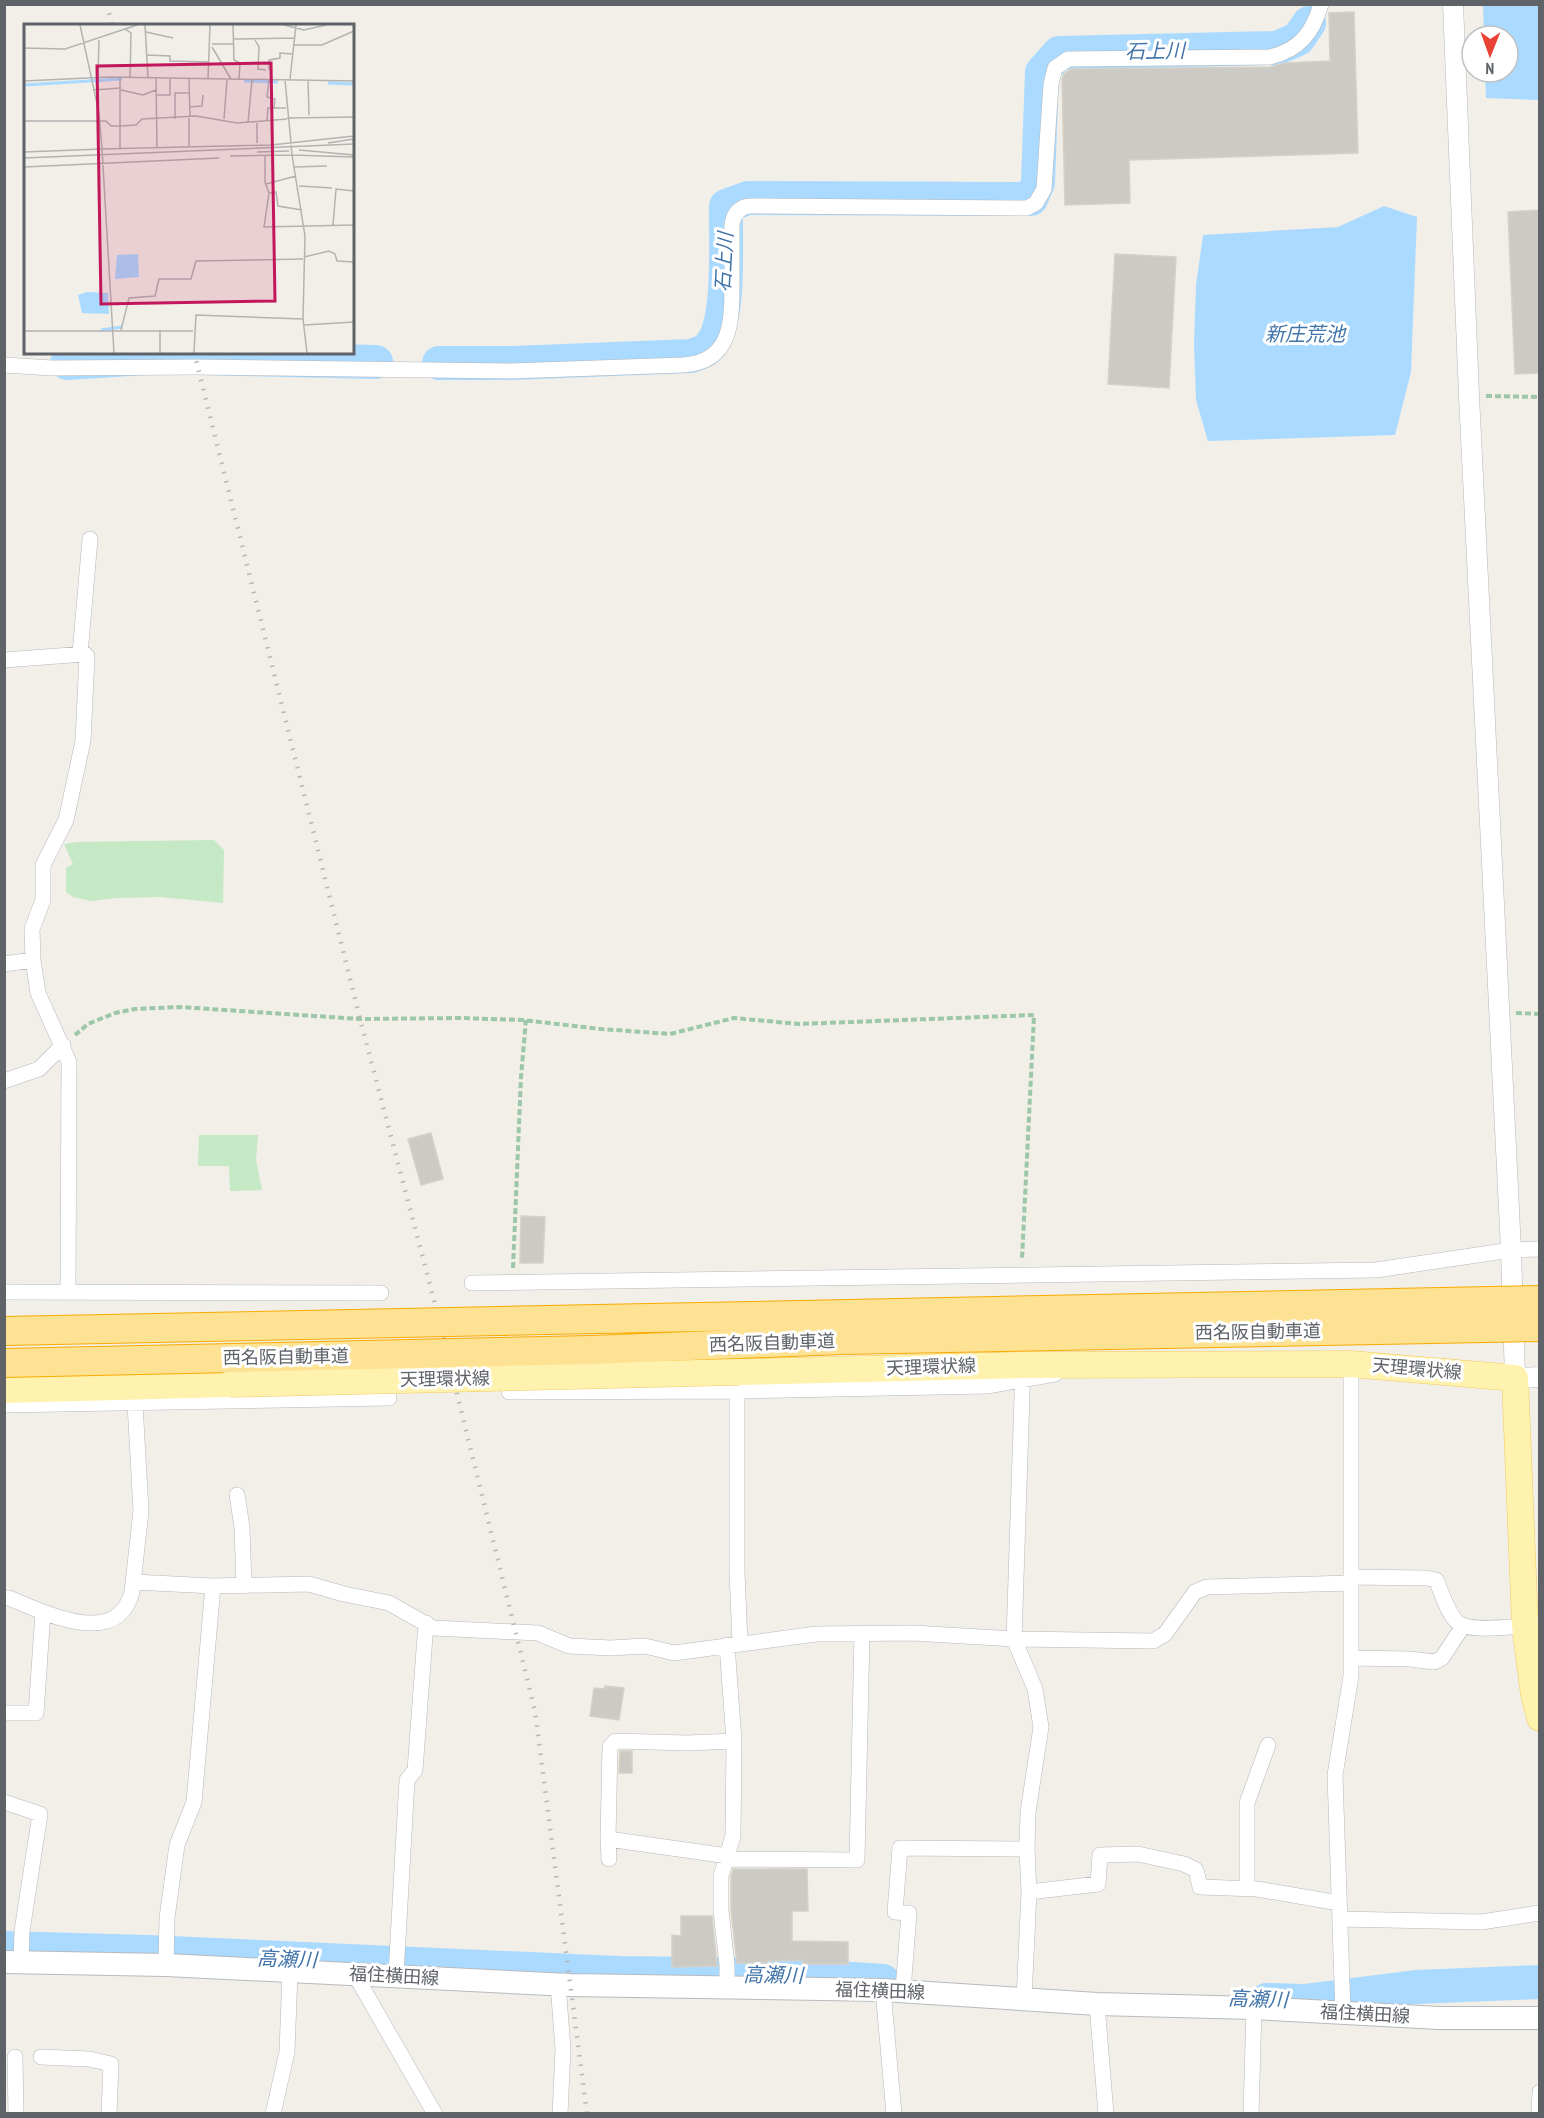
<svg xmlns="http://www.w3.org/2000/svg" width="1544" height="2118" viewBox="0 0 1544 2118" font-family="'PT Sans Narrow','Noto Sans JP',sans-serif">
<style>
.green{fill:#c5e8c5}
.water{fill:#aadaff}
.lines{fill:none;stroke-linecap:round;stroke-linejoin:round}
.river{stroke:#aadaff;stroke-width:34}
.building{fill:#cccac5;stroke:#d6d1c6;stroke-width:1.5}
.minor-casing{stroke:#b5b8bc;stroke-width:16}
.tertiary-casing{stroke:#b5b8bc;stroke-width:21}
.secondary-casing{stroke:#b6babf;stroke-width:24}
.primary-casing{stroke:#f2c960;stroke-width:27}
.path{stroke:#9cc7a9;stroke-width:4;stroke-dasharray:6 3;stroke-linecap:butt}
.minor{stroke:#fff;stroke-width:15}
.tertiary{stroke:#fff;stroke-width:20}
.secondary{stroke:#fff;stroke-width:22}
.primary{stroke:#fff2af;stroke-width:26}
.rail{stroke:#b6b7b8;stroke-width:4.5;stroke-dasharray:1.5 8;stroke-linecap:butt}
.primary-bridge-casing{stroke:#f2c960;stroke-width:27;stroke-linecap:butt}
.motorway-bridge-casing{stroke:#f9ab00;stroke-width:30;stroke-linecap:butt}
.primary-bridge{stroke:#fff2af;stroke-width:26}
.motorway-bridge{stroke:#fde293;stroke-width:28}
.labels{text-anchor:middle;stroke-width:6;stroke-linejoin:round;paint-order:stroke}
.street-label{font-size:18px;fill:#5f6368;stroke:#fff}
.water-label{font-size:20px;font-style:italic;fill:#4174aa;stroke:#fff}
.inset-river{fill:none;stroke:#aadaff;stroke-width:3}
.inset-road{fill:none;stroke:#b3b3b1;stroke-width:1.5}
.view{fill:#c2185b;fill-opacity:0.15;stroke:#c2185b;stroke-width:3}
.inset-edge{fill:none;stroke:#5f6368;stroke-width:3}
</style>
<rect width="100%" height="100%" fill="#f1efe8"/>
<!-- green -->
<path class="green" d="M214 840 224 850 223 903 161 897 115 898 91 901 73 897 66 892V868L73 864 64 844 77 842Z
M199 1135H258L256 1160 262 1190 230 1191 229 1166H198Z"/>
<!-- water -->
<path class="water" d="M1483 5H1539V100L1486 98 1485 72H1508V36H1484Z
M1384 206 1417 217 1411 372 1395 435 1208 441 1196 400 1194 344 1196 285 1203 235 1338 227Z"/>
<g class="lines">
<!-- river -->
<path class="river" d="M67 363 160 357 376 362
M439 363H513L691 356C697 354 704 352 708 348 732 326 725 239 726 206L748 198 1031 199 1038 183 1042 72 1059 53 1277 48 1298 39 1309 23
M4 1948 147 1952 618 1973 791 1975 883 1981
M1266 2000 1304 2001 1416 1987 1540 1982"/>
</g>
<!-- building -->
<path class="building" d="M1354 12 1358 153 1129 160 1130 203 1065 205 1062 80 1064 74 1071 69 1270 67 1285 63 1330 61 1329 13Z
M1539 210V373L1515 374 1508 212Z
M1115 254 1176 257 1169 388 1108 384Z
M431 1133 443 1179 421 1185 408 1139Z
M521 1216 545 1217 543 1263H520Z
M605 1686 624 1688 619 1720 590 1716 594 1688 605 1689Z
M620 1751H632V1773H619Z
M733 1869H807L808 1911H792V1941L848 1942V1964H803V1960L768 1961V1963H737L731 1910V1877Z
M681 1916H712L717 1966 672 1967V1935L681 1936Z"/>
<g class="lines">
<!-- minor casing -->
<g class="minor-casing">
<path id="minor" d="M4 365 52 368 198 367 511 371 683 365C733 362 732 320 732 280 732 262 732 243 732 224 734 213 740 206 751 206L1027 208 1036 203 1044 189 1051 84 1055 68 1068 59 1270 57C1299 50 1313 33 1321 4
M80 654 90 539
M4 660 85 654 87 656 83 741 66 820 43 865V900L32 929 33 960
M4 964 33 960 38 993 69 1062 68 1292
M4 1081 39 1069 63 1045
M472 1283 1376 1270 1511 1250 1540 1249
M4 1292 381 1293
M1023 1365 1014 1639 1035 1689 1041 1727 1028 1812 1027 1849 1029 1892 1024 1999
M737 1391V1572L740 1643
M509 1392 737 1391 987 1386 1055 1374
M4 1405 389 1398
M237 1495 242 1527 244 1586
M1351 1577 1426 1578 1436 1580C1442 1593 1447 1612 1457 1622 1470 1634 1521 1625 1540 1625
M134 1582 213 1586 309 1584 344 1594 389 1603 433 1628 538 1633 569 1646 611 1648 645 1646 674 1653 816 1634 913 1633 1014 1639 1153 1641 1165 1634 1195 1592 1207 1587 1351 1583
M4 1598H9C45 1613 117 1649 132 1592L141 1511 135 1403
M1351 1658 1410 1659 1434 1662 1442 1658 1463 1626
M4 1713H36L43 1612
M4 1802 40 1814 22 1931 21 1962
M608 1839 610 1747 615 1741 687 1743 734 1741
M609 1859 608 1839 728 1856
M727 1859 857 1860 862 1634
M1247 1888V1803L1268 1745
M1029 1892 1098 1884 1100 1855 1138 1854 1184 1864 1196 1870 1200 1887 1257 1889 1339 1903
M1340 1919 1481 1922 1540 1913
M166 1965 167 1918 177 1845 194 1802 213 1586
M354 1973 435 2114
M396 1975 407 1780 415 1770 426 1623
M558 1984 563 2049 560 2114
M727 1987V1965L721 1911V1876L733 1836 734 1741 727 1645
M883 1990 894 2114
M903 1991 909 1913 895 1912 900 1848 1027 1849
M1097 2004 1106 2114
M1343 2013 1335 1775 1351 1676V1364
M15 2057 16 2114
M41 2057 89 2059 111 2064 109 2114
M273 2114 287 2052 290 1972
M1251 2114 1254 2008
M1539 2114 1540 2092"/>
</g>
<!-- tertiary casing -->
<g class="tertiary-casing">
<path id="tertiary" d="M1453 4 1469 396 1511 1250 1515 1378 1540 1377"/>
</g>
<!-- secondary casing -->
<g class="secondary-casing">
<path id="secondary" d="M4 1962 166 1965 570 1985 883 1990 1097 2004 1254 2008 1439 2018H1540"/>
</g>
<!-- primary casing -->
<g class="primary-casing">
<path id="primary" d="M739 1372 1023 1365 1351 1364 1515 1378 1525 1625 1534 1695 1540 1718
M4 1390 230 1384"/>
</g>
<!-- path -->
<path class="path" d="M1486 396 1540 397
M1516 1013 1540 1014
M75 1035 88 1024 115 1013 135 1009 180 1007 360 1019 461 1018 522 1020 601 1029 670 1034 734 1018 799 1024 1034 1015 1022 1259
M513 1268 521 1077 526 1020"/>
<!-- minor -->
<use href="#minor" class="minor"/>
<!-- tertiary -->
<use href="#tertiary" class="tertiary"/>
<!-- secondary -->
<use href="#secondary" class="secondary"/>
<!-- primary -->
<use href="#primary" class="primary"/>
<!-- rail -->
<path class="rail" d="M107 4 112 26
M194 352 360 1019 434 1300 535 1711 587 2114"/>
<!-- primary-bridge casing -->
<g class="primary-bridge-casing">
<path id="primary-bridge" d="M230 1384 739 1372"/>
</g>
<!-- motorway-bridge casing -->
<g class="motorway-bridge-casing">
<path id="motorway-bridge" d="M4 1331 1540 1300
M4 1363 591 1350 840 1340 1540 1327"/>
</g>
<!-- primary-bridge -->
<use href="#primary-bridge" class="primary-bridge"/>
<!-- motorway-bridge -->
<use href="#motorway-bridge" class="motorway-bridge"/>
</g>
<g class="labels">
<!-- street labels -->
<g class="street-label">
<text transform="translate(1258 1332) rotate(-1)" y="6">西名阪自動車道</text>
<text transform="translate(772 1343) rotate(-2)" y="6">西名阪自動車道</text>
<text transform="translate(286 1357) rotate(-1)" y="6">西名阪自動車道</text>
<text transform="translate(931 1367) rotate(-2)" y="6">天理環状線</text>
<text transform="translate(1417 1369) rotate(5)" y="6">天理環状線</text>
<text transform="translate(445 1379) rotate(-1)" y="6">天理環状線</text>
<text transform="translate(394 1976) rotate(3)" y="6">福住横田線</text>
<text transform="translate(880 1991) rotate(2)" y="6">福住横田線</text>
<text transform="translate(1365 2014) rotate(3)" y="6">福住横田線</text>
</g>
<!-- water labels -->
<g class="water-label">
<text transform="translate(1155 51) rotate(-1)" y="7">石上川</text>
<text transform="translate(724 262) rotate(-87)" y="7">石上川</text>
<text x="1305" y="341">新庄荒池</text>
<text transform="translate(287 1959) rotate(2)" y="7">高瀬川</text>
<text transform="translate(773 1975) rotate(1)" y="7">高瀬川</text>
<text transform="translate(1258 1999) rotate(2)" y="7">高瀬川</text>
</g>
</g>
<!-- overview -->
<g transform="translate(24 24)">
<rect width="330" height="330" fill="#f1efe8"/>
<path d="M114 230 115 253 91 255 93 231ZM63 268 84 269 85 290 58 289 54 271Z" fill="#aadaff"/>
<path class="inset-river" d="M220 57 254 58M304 59 330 60M0 61 98 55M77 306 98 303"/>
<path class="inset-road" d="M56 1 75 89 78 125 247 121 330 112M121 1 124 54M209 1 210 36 216 39 215 55M260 1 280 6 302 1M101 5 107 9 106 54M122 8 149 14M210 15 270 14M231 16 235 23 234 45 242 46M188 20H210M269 21H298L330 7M188 23 207 55M0 24 41 25 113 1M123 31 146 32V37L184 38M245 46V36L256 34V29L269 30M74 53 75 16M96 53V124M132 54 133 124M165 55 166 93M184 55 186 1M266 55 272 1M245 56 243 73 251 75 250 84M261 56 267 119M284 56 285 91M0 57 85 53 330 57M69 66 97 64M97 66 119 71 132 66M132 71H146V55M165 83 178 82 179 71M165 94V122M263 94 330 93M151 95V69H166M200 95 203 56M243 96 244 84H262M0 97H82L87 102H96M224 99 228 56M233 99V119M96 102 112 101 118 95 172 92 213 99 263 95M304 119 330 115M267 121 268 131 330 133M275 126 330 131M0 128 78 125 90 329M233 128 265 127M206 132 268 131 281 212 279 295 283 329M241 132V158L245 169 252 168 254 182 278 186M0 134 330 120M0 143 195 134M270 143 303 142M242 160 272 152M275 162 308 164M245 169 240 203 330 201M309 201 312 165 330 167M280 233 305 227 311 230 313 237 330 238M280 301 330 298M97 306 105 274 131 272 135 255H167L172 237 279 235M136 306V329M0 307H169M170 329 172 291 279 295"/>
<path class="view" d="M247 39 251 277 77 280 73 42Z"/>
<rect width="330" height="330" class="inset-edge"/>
</g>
<!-- border -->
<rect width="1544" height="2118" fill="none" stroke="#5f6368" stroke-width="12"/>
<!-- north arrow -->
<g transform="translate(1490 54) rotate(181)"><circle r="28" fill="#ffffff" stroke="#bfc1c3" stroke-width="1.5"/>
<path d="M0-4.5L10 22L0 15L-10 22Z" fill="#ea4335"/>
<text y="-9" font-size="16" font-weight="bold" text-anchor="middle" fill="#5f6368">N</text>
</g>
</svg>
